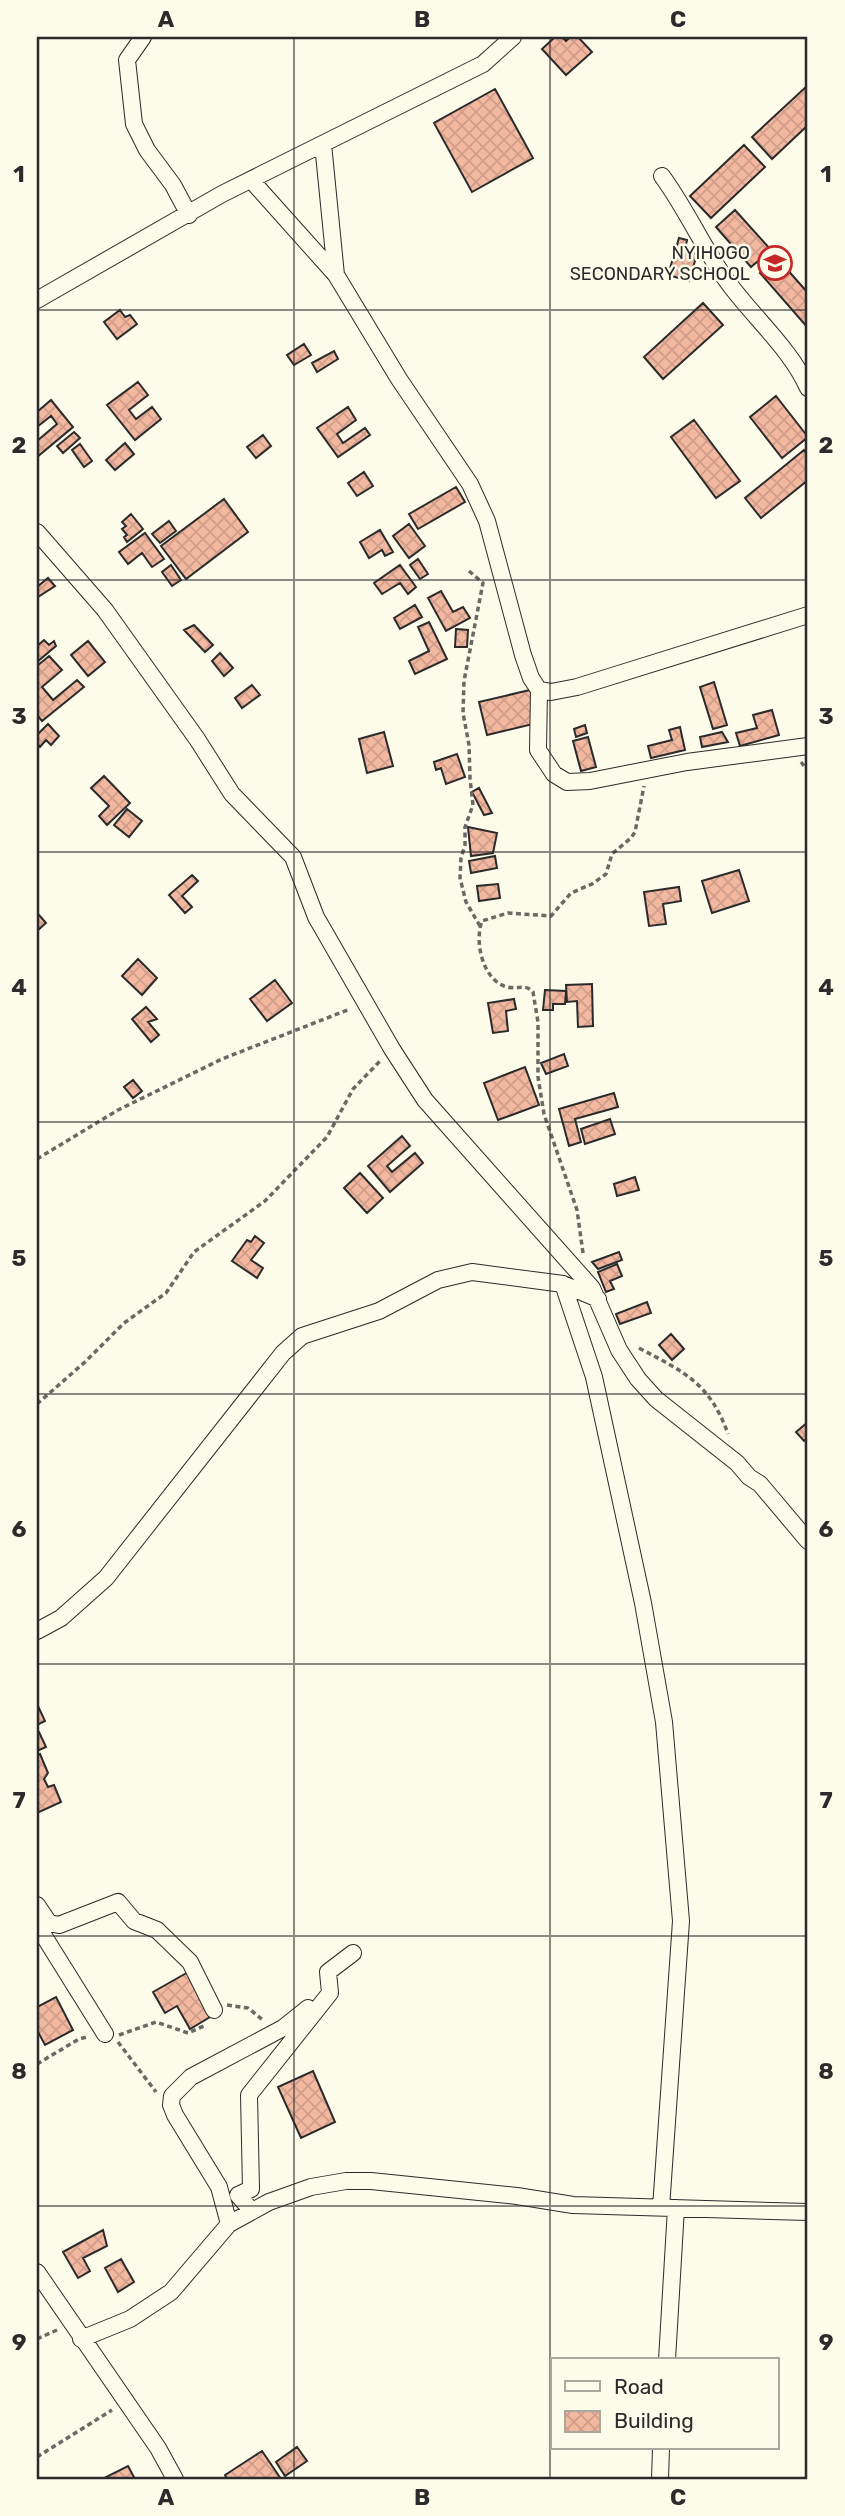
<svg xmlns="http://www.w3.org/2000/svg" width="845" height="2516" viewBox="0 0 845 2516" font-family="Rubik,sans-serif">
<style>
.building{fill:url(#building-cross-hatch);stroke:#2b2b2b;stroke-width:2}
.lines{fill:none;stroke-linecap:round;stroke-linejoin:round}
.minor-casing{stroke:#2b2b2b;stroke-width:18}
.path{stroke:#6a6964;stroke-width:3.5;stroke-dasharray:5 3.5;stroke-linecap:butt}
.minor{stroke:#fdfbea;stroke-width:16}
.grid{fill:none;stroke:#2b2b2b;stroke-width:2;stroke-opacity:0.55}
.labels{text-anchor:middle;stroke-width:5;stroke-linejoin:round;paint-order:stroke}
.poi-label{font-size:18px;fill:#2b2b2b;stroke:#fdfbea;text-anchor:end}
.neatline{fill:none;stroke:#2b2b2b;stroke-width:2.5}
.grid-label{font-size:23px;text-anchor:middle;font-weight:bold;fill:#2b2b2b}
</style>
<defs>
<pattern id="building-cross-hatch" width="8" height="8" patternUnits="userSpaceOnUse" patternTransform="scale(1.75)"><rect width="8" height="8" fill="#f2b8a0"/><path d="M0 0l8 8M0 8l8-8" fill="none" stroke="#d09e8a"/></pattern>
</defs>
<rect width="100%" height="100%" fill="#fdfbea"/>
<!-- building -->
<path class="building" d="M555 37H562L566 41 570 37H578L592 52 566 75 542 49Z
M808 85V125L772 159 752 137Z
M495 89 533 158 472 192 434 123Z
M744 145 765 167 711 218 690 196Z
M735 210 771 250 751 267 716 227Z
M679 238 687 240 685 250 697 254 689 281 668 275Z
M777 258 808 293V328L760 273Z
M703 303 723 325 663 379 644 357Z
M120 310 125 317 130 315 137 324 117 339 104 322Z
M304 344 311 355 294 365 287 355Z
M334 351 338 359 317 372 312 363Z
M138 382 148 395 129 410 136 419 152 407 161 419 135 440 107 405Z
M776 396 808 437 782 458 750 417Z
M51 400 73 427 37 457V441L57 424 51 416 37 427V412Z
M348 407 356 420 337 434 343 443 365 428 370 435 338 457 317 428Z
M694 420 740 481 716 498 671 437Z
M74 432 80 438 63 453 57 446Z
M263 435 271 446 256 458 247 447Z
M125 443 134 454 115 470 106 460Z
M80 444 92 461 84 467 72 450Z
M804 450 808 456V480L761 518 745 498Z
M364 472 373 486 357 496 348 483Z
M456 487 465 502 418 529 409 514Z
M224 499 248 532 186 579 161 546Z
M131 514 143 529 127 542 124 537 127 535 122 529 126 526 122 522Z
M169 521 176 531 160 543 152 534Z
M409 524 425 546 409 558 393 536Z
M380 530 393 552 385 556 382 550 369 558 360 542Z
M145 533 164 559 152 567 142 553 128 564 119 552Z
M418 559 428 574 420 579 410 565Z
M171 565 181 580 172 586 162 572Z
M400 565 416 587 408 594 400 583 382 594 374 583Z
M48 578 55 586 38 597 37 587Z
M441 591 453 612 463 607 470 618 446 631 428 598Z
M415 605 422 617 400 629 394 618Z
M429 622 447 659 415 674 409 661 429 651 418 627Z
M194 625 213 645 205 652 184 630Z
M456 629 468 630 467 647H455Z
M44 640 49 645 54 641 56 646 37 662V646Z
M88 641 105 662 88 676 71 655Z
M220 653 233 668 224 676 212 661Z
M49 656 62 670 42 687 53 700 77 680 84 687 42 721 37 715V666Z
M714 682 727 725 713 729 700 687Z
M252 685 260 695 242 708 235 698Z
M534 689 533 724 487 735 479 702Z
M772 710 779 735 740 746 736 733 757 728 753 715Z
M48 724 59 736 51 745 46 740 40 747 37 743V735Z
M585 725 587 733 576 737 574 729Z
M680 727 685 750 651 758 648 746 672 740 669 730Z
M384 732 393 766 367 773 359 739Z
M722 732 728 742 702 747 700 737Z
M588 737 596 767 581 771 573 741Z
M457 754 465 777 446 784 441 768 436 770 434 762Z
M104 776 130 803 107 825 99 816 109 806 91 788Z
M479 788 492 813 484 815 472 792Z
M127 809 142 821 129 837 114 825Z
M468 827 497 833 493 853 471 856Z
M495 856 497 868 471 873 469 861Z
M739 870 749 901 712 913 702 881Z
M192 875 198 881 182 896 192 907 185 913 169 895Z
M498 884 500 898 479 901 477 886Z
M679 887 681 901 663 904 666 924 649 926 644 892Z
M39 915 46 923 37 931V916Z
M138 959 157 978 142 995 122 976Z
M275 980 292 1003 267 1021 250 999Z
M592 984 593 1026 578 1027 577 1001 567 1002 566 985Z
M545 990 566 991 565 1004H553V1010H543Z
M514 999 516 1009 506 1011 508 1031 493 1033 488 1003Z
M146 1007 157 1019 148 1022 159 1035 151 1042 132 1019Z
M564 1054 568 1066 546 1074 541 1063Z
M525 1067 539 1105 498 1120 484 1083Z
M133 1080 142 1091 133 1098 124 1087Z
M614 1093 618 1107 575 1119 581 1142 569 1146 559 1109Z
M610 1119 615 1134 585 1144 581 1129Z
M402 1136 410 1146 387 1166 392 1172 415 1153 423 1163 390 1192 368 1166Z
M360 1173 383 1198 367 1213 344 1188Z
M635 1177 639 1190 617 1196 614 1184Z
M255 1236 264 1243 251 1260 263 1268 257 1278 232 1261 247 1240 251 1242Z
M619 1252 622 1260 598 1269 592 1262Z
M617 1264 622 1276 610 1281 614 1289 606 1292 598 1272Z
M647 1302 651 1313 620 1324 616 1314Z
M671 1334 684 1349 672 1360 659 1345Z
M808 1422V1438L804 1441 796 1432Z
M37 1704 45 1721 37 1725Z
M39 1732 46 1747 37 1751V1733Z
M40 1754 48 1773 44 1779 48 1787 54 1785 61 1802 37 1813V1756Z
M190 1971 215 2014 190 2029 177 2006 165 2013 153 1992Z
M56 1997 73 2030 45 2045 37 2030V2007Z
M313 2071 335 2122 301 2138 278 2087Z
M103 2230 107 2246 83 2258 90 2271 78 2278 63 2252Z
M121 2259 134 2282 118 2292 105 2268Z
M297 2447 307 2461 285 2476 276 2462Z
M262 2451 281 2479H227L225 2475Z
M128 2466 135 2479H104V2478Z"/>
<g class="lines">
<!-- minor casing -->
<g class="minor-casing">
<path id="minor" d="M143 37 127 60 134 124 147 150 173 185 189 215
M323 144 336 275
M662 176C687 210 703 248 727 281 753 317 790 348 808 388
M251 180 336 275 399 379 470 484 487 521 523 655 531 678 539 690 551 692 577 687 808 615
M37 300 222 194 483 64 513 37
M37 532 105 610 197 739 232 794 293 857 316 917 392 1049 425 1100 592 1288 619 1350 638 1379 656 1399 737 1463 749 1477 760 1484 808 1541
M539 690 538 750 554 774 567 782 590 781 687 762 808 746
M563 1284 594 1377 643 1603 664 1722 681 1921 661 2208
M37 1631 61 1618 106 1578 283 1353 302 1336 379 1311 438 1280 472 1272 563 1284 598 1299
M37 1905 49 1923 59 1925 118 1902 134 1921 157 1930 190 1962 214 2010
M37 1925 105 2034
M251 2210 238 2195 251 2189 249 2095 330 1993 328 1972 353 1953
M229 2224 219 2187 175 2115 171 2105 172 2096 191 2077 283 2028 308 2008
M37 2272 158 2448 175 2479
M81 2339 130 2319 171 2292 229 2224 269 2202 311 2187 346 2181H371L517 2196 573 2205 808 2212
M667 2360 676 2208
M660 2479 661 2448"/>
</g>
<!-- path -->
<path class="path" d="M469 571 483 583 464 681 463 713 469 745 470 779 473 805 465 827V845L461 858 460 878 466 902 480 926
M801 762 808 771
M37 1159 118 1110 222 1059 350 1009
M583 1253 577 1210 544 1114 538 1077V1022L533 992C525 983 518 990 507 987 483 981 474 942 482 921L508 913 551 916 571 893 592 884 606 874 612 854 631 838 635 832 644 786
M639 1348C684 1372 710 1383 728 1434
M37 1404 85 1362 124 1323 166 1293 194 1252 265 1201 327 1137 353 1089 381 1060
M227 2005 248 2008 264 2021
M119 2035 156 2022 188 2033 206 2025
M118 2042 156 2092
M37 2064 79 2039 87 2037
M37 2339 57 2330
M37 2457 112 2410"/>
<!-- minor -->
<use href="#minor" class="minor"/>
</g>
<!-- grid -->
<path class="grid" d="M294 37V2479M550 37V2479M37 310H808M37 580H808M37 852H808M37 1122H808M37 1394H808M37 1664H808M37 1936H808M37 2206H808"/>
<!-- icons -->
<defs>
<g id="school-ring" transform="scale(1.75)"><circle r="9.5" fill="#fdfbea" stroke="#c62828" stroke-width="1.5"/><path d="M0-5L7-2L0 1L-7-2ZM-4 1L0 2.5L4 1V4Q0 6-4 4Z" fill="#c62828"/></g>
</defs>
<g fill-rule="evenodd">
<use href="#school-ring" x="775" y="263"/>
</g>
<g class="labels">
<!-- poi labels -->
<g class="poi-label">
<text x="750" y="259">NYIHOGO<tspan x="750" dy="21">SECONDARY SCHOOL</tspan></text>
</g>
</g>
<!-- border -->
<rect width="845" height="2516" fill="none" stroke="#fdfbea" stroke-width="77"/>
<!-- legend -->
<rect x="551" y="2358" width="228" height="91" fill="#fdfbea" stroke="#a9a89e" stroke-width="2"/>
<rect x="565" y="2381" width="35" height="10" fill="#fdfbea" stroke="#a9a89e" stroke-width="2"/>
<text x="614" y="2394" font-size="21" fill="#2b2b2b">Road</text>
<rect x="565" y="2411" width="35" height="21" fill="url(#building-cross-hatch)" stroke="#a9a89e" stroke-width="2"/>
<text x="614" y="2428" font-size="21" fill="#2b2b2b">Building</text>
<rect x="38" y="38" width="768" height="2440" class="neatline"/>
<g class="grid-label">
<text x="166" y="27">A</text>
<text x="422" y="27">B</text>
<text x="678" y="27">C</text>
<text x="19" y="182">1</text>
<text x="826" y="182">1</text>
<text x="19" y="453">2</text>
<text x="826" y="453">2</text>
<text x="19" y="724">3</text>
<text x="826" y="724">3</text>
<text x="19" y="995">4</text>
<text x="826" y="995">4</text>
<text x="19" y="1266">5</text>
<text x="826" y="1266">5</text>
<text x="19" y="1537">6</text>
<text x="826" y="1537">6</text>
<text x="19" y="1808">7</text>
<text x="826" y="1808">7</text>
<text x="19" y="2079">8</text>
<text x="826" y="2079">8</text>
<text x="19" y="2350">9</text>
<text x="826" y="2350">9</text>
<text x="166" y="2505">A</text>
<text x="422" y="2505">B</text>
<text x="678" y="2505">C</text>
</g>
</svg>
